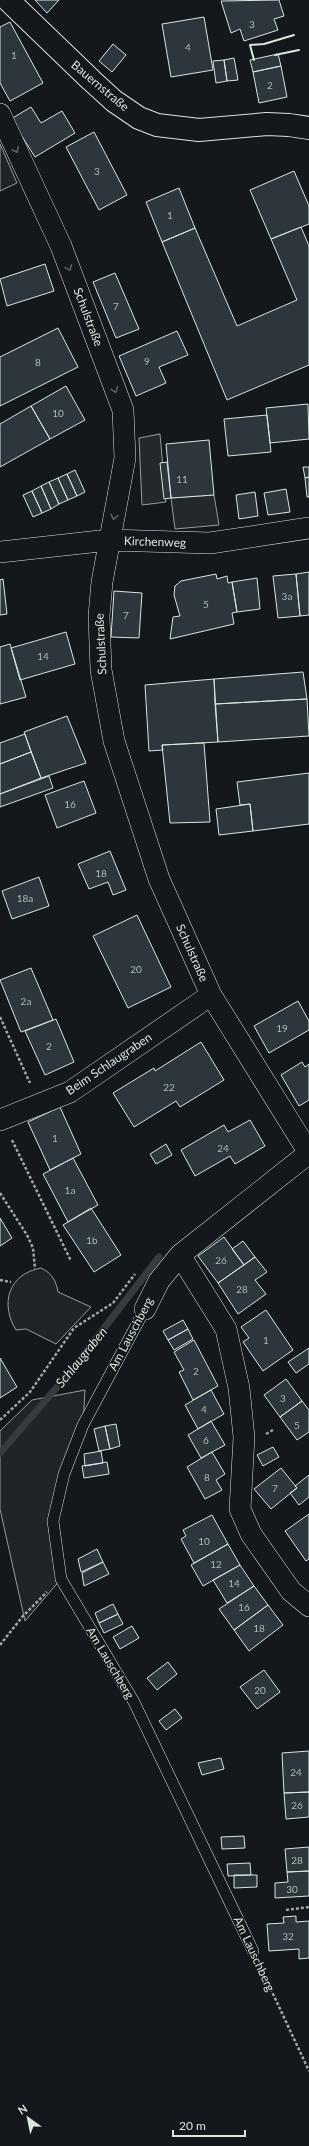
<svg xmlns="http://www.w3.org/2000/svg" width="309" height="2146" viewBox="0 0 309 2146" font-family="Lato,sans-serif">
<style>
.green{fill:#202428;stroke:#939e99}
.parking{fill:#24282b;stroke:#939e99}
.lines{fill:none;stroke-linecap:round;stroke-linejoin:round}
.stream{stroke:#363b3e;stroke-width:7}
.building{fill:#2c363c;stroke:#d8e6dc}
.lane-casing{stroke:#d8e6dc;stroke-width:12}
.street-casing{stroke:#d8e6dc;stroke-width:22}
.secondary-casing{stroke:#d8e6dc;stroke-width:24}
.path{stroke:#9da8a2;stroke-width:2.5;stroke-dasharray:3 2;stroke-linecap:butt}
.lane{stroke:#14181c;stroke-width:11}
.street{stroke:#14181c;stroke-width:21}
.secondary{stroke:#14181c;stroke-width:22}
.wall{stroke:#d8e6dc;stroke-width:2}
.oneway{stroke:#59605f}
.labels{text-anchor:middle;stroke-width:3;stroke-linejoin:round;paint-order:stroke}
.number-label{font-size:10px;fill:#adbab4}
.street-label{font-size:12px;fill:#d8e6dc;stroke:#14181c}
.water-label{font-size:13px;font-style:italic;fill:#d8e6dc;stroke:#14181c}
</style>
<rect width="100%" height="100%" fill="#14181c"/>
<!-- green -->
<path class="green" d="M0 144 17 183 0 191Z
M41 1268C52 1273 56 1281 58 1292L91 1307 56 1344 26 1329 16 1330C0 1304 8 1274 41 1268Z
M85 1390 83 1425 53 1521 61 1579 25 1621 0 1509V1431L32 1400Z"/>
<!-- parking -->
<path class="parking" d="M160 434 166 502 142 505 139 438Z
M214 495 219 525 175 529 171 498Z"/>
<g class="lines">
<!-- stream -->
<path class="stream" d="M0 1453 71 1371 159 1257"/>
</g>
<!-- building -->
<path class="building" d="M35 0H59L47 13Z
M279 0 284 16 274 19 278 30 244 41 240 29 231 33 221 1Z
M204 17 213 70 171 77 162 24Z
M10 22 43 83 10 101 0 83V27Z
M113 44 126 55 112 72 99 61Z
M278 54 281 66 253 72 250 60Z
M234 58 238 80 227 81 224 60Z
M224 60 227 81 216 83 213 61Z
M281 66 287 97 259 103 253 72Z
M31 107 41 123 62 111 75 133 35 157 11 119Z
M94 132 127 195 99 210 66 147Z
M294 171 309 206V224L271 239 250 190Z
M179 188 195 228 162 242 146 202Z
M301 227 309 246V365L227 400 162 242 195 228 237 326 297 300 271 239Z
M45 264 54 291 7 306 0 279Z
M115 273 139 329 116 338 93 282Z
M58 328 78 367 0 406V357Z
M177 331 188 355 159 367 166 383 136 396 119 356Z
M66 386 85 420 50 439 31 406Z
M308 404 309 439 270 443 266 408Z
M31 406 50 439 0 467V424Z
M267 415 271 452 228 456 224 419Z
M209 440 214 495 171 498 166 444Z
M167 462 171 498 164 499 160 463Z
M303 467H309V477L305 478Z
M75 470 85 492 77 496 67 474Z
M67 474 77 496 68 500 58 478Z
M309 477V497H307L305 478Z
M58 478 68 500 59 504 49 482Z
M49 482 59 504 51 509 41 486Z
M41 486 51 509 42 513 32 491Z
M286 489 290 512 268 515 264 493Z
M32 491 42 513 33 517 23 495Z
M255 492 258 516 239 519 236 495Z
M309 572V615L300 616 296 574Z
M216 574 217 579 227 576 228 583 232 582 237 612 232 613 234 624 170 639 173 617 180 616 174 595 175 586 181 581Z
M296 574 300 616 278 618 273 576Z
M257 578 260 609 237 612 232 582Z
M3 579 7 614 0 615V580Z
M114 591 142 593 139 638 111 637Z
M66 632 75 664 20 680 11 648Z
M10 644 26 697 0 704V647Z
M303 672 307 699 215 704 214 679Z
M214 679 218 742 162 745 163 750 149 751 145 685Z
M307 699 309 736 218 742 215 704Z
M67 716 86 763 41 778 24 732Z
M25 734 31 752 0 764V743Z
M204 743 210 822 170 823 162 745Z
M31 752 41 778 0 794V764Z
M309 773V824L253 831 250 804 240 805 237 782Z
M49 776 53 788 0 807V794Z
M84 781 96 813 57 828 45 795Z
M250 804 253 831 219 835 216 809Z
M110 851 126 890 113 895 108 882 89 889 78 864Z
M39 877 49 906 12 919 2 891Z
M137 915 171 987 128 1008 93 936Z
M31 968 53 1020 21 1032 0 980Z
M298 1001 309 1021V1030L269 1053 254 1026Z
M56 1019 74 1062 45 1075 25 1031Z
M201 1042 224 1080 180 1107 176 1101 134 1127 113 1093 154 1068 155 1071Z
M302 1062 305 1067 309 1064V1100L299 1106 281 1075Z
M60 1107 81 1154 50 1170 28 1122Z
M250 1120 265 1146 235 1164 230 1156 195 1176 181 1150 224 1125 228 1132Z
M166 1144 172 1155 156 1164 150 1154Z
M73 1158 98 1205 68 1222 43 1174Z
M91 1208 121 1255 94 1272 63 1225Z
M0 1218 12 1238 0 1246Z
M224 1237 244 1265 218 1283 198 1256Z
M243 1241 255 1257 244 1265 232 1249Z
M255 1257 267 1272 255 1280 266 1294 238 1314 218 1283Z
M266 1310 293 1350 263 1371 243 1342 249 1338 241 1327Z
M183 1320 188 1329 168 1340 163 1331Z
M188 1329 193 1339 174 1350 168 1340Z
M194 1340 218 1386 193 1400 179 1372 184 1370 174 1352Z
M309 1348V1364L296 1373 288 1362Z
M0 1358 17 1387 0 1398Z
M286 1379 302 1401 280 1417 264 1395Z
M211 1390 224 1414 198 1429 185 1405Z
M302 1401 309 1410V1432L297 1440 280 1417Z
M211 1421 225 1445 201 1458 188 1435Z
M116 1424 120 1446 110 1449 105 1426Z
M105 1426 110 1449 99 1451 94 1429Z
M273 1447 279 1457 263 1466 257 1455Z
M101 1451 103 1463 85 1466 84 1454Z
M212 1452 225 1474 216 1480 222 1490 205 1499 187 1467Z
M107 1462 109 1474 84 1478 82 1466Z
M281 1468 297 1488 271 1509 254 1489Z
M309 1475V1497L299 1505 290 1493 297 1488 295 1486Z
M309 1514V1559L306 1561 285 1531Z
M212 1515 228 1544 194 1563 181 1539 186 1536 183 1530Z
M228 1544 240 1565 203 1586 191 1565Z
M97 1549 103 1562 81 1572 78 1559Z
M103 1562 109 1574 84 1586 82 1573Z
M240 1565 254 1586 227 1603 213 1580Z
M254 1586 268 1605 234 1630 219 1609Z
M113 1604 118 1614 99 1623 95 1613Z
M268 1605 283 1625 249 1651 234 1630Z
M118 1614 123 1624 104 1633 99 1623Z
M132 1626 139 1638 120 1649 113 1637Z
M168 1662 177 1674 157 1690 147 1678Z
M264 1670 280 1692 257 1709 240 1687Z
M175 1709 182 1718 166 1730 159 1721Z
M309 1751V1792L284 1793 282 1753Z
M221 1758 224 1769 202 1775 198 1763Z
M309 1792V1817L286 1819 284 1793Z
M244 1836 245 1848 222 1849 221 1837Z
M309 1847V1871L287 1872 285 1849Z
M250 1863 251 1875 228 1876 227 1864Z
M309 1871V1896L275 1898V1883L288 1882 287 1872Z
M234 1875H257V1887L234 1888Z
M296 1916V1922L309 1921V1958L299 1959V1949L269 1951 267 1924 284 1923 283 1917Z"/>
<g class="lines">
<!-- lane casing -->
<g class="lane-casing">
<path id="lane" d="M145 1309 83 1425 64 1474 53 1521 61 1579 134 1702 253 1951"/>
</g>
<!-- street casing -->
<g class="street-casing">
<path id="street" d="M0 114 61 246 123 410 125 458 102 582 99 616 101 670 114 741 159 879 211 995 309 1153
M0 552 109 540 210 543 309 528
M0 1120 70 1092 211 995
M309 1153 180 1255 226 1329 239 1388 244 1437 240 1509 251 1534 291 1591 309 1606
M145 1309 159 1281 180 1255"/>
</g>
<!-- secondary casing -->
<g class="secondary-casing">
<path id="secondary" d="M8 0 91 80 114 101 139 118 157 125 199 130 267 124 289 125 309 128"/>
</g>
<!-- path -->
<path class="path" d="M0 1017 30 1083
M12 1140 71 1261
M0 1193 27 1235 33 1248 35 1269
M0 1280 11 1282
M0 1420 30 1392 74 1328 113 1303 135 1274
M266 1434 273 1430
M0 1645 23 1616 47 1592
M286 1910 309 1907
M260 1966 309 2071"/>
<!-- lane -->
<use href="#lane" class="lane"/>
<!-- street -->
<use href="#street" class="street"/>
<!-- secondary -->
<use href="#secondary" class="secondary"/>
<!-- wall -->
<path class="wall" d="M275 55 299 50
M254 60 250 45 264 44 294 35"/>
</g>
<!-- one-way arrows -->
<defs><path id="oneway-chevron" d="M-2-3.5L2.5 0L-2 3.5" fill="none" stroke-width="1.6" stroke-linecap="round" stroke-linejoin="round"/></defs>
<g class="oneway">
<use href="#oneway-chevron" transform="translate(16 150) rotate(65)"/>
<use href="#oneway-chevron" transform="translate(69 268) rotate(69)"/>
<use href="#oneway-chevron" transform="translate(115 390) rotate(69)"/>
<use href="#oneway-chevron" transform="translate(114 517) rotate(101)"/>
</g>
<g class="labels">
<!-- number labels -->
<g class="number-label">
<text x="252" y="28">3</text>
<text x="188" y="51">4</text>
<text x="14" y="59">1</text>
<text x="270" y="89">2</text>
<text x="97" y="175">3</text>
<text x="170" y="219">1</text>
<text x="116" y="310">7</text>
<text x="147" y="365">9</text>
<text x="38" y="366">8</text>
<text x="58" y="417">10</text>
<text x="182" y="483">11</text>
<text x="287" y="600">3a</text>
<text x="206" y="608">5</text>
<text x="126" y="619">7</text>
<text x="43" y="660">14</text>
<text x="70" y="808">16</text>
<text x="101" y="877">18</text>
<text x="25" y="902">18a</text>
<text x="136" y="973">20</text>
<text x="26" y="1005">2a</text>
<text x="282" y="1032">19</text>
<text x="49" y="1050">2</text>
<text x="169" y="1091">22</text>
<text x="55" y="1142">1</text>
<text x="223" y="1152">24</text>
<text x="70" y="1194">1a</text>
<text x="92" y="1244">1b</text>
<text x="221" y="1264">26</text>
<text x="242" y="1293">28</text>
<text x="266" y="1344">1</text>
<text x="196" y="1375">2</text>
<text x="283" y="1402">3</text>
<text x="204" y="1413">4</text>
<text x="297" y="1429">5</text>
<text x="206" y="1444">6</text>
<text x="207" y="1481">8</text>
<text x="275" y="1492">7</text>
<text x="204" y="1545">10</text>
<text x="216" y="1568">12</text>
<text x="234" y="1587">14</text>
<text x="244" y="1611">16</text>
<text x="259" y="1632">18</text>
<text x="260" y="1694">20</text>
<text x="296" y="1776">24</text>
<text x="297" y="1809">26</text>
<text x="297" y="1864">28</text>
<text x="292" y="1893">30</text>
<text x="288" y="1940">32</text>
</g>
<!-- street labels -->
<g class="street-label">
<text transform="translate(100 86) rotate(40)" y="4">Bauernstraße</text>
<text transform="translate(88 317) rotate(69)" y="4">Schulstraße</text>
<text transform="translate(155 542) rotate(2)" y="4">Kirchenweg</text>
<text transform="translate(101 644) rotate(-93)" y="4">Schulstraße</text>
<text transform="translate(192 953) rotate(66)" y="4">Schulstraße</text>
<text transform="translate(109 1064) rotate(-34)" y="4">Beim Schlaugraben</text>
<text transform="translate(131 1334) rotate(-62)" y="4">Am Lauschberg</text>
<text transform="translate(110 1663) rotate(59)" y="4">Am Lauschberg</text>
<text transform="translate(254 1954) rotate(65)" y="4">Am Lauschberg</text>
</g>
<!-- water labels -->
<g class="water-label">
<text transform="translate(81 1357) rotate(-51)" y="5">Schlaugraben</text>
</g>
</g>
<!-- north arrow -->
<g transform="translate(28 2118) rotate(327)" stroke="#14181c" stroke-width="3" paint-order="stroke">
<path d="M0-3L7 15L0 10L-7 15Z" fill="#d8e6dc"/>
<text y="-6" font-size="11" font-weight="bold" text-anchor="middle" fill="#d8e6dc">N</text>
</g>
<!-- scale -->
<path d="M173 2130v6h72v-6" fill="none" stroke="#d8e6dc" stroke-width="2"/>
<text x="179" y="2130" font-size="12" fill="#d8e6dc" stroke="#14181c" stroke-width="3" paint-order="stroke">20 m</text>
</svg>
